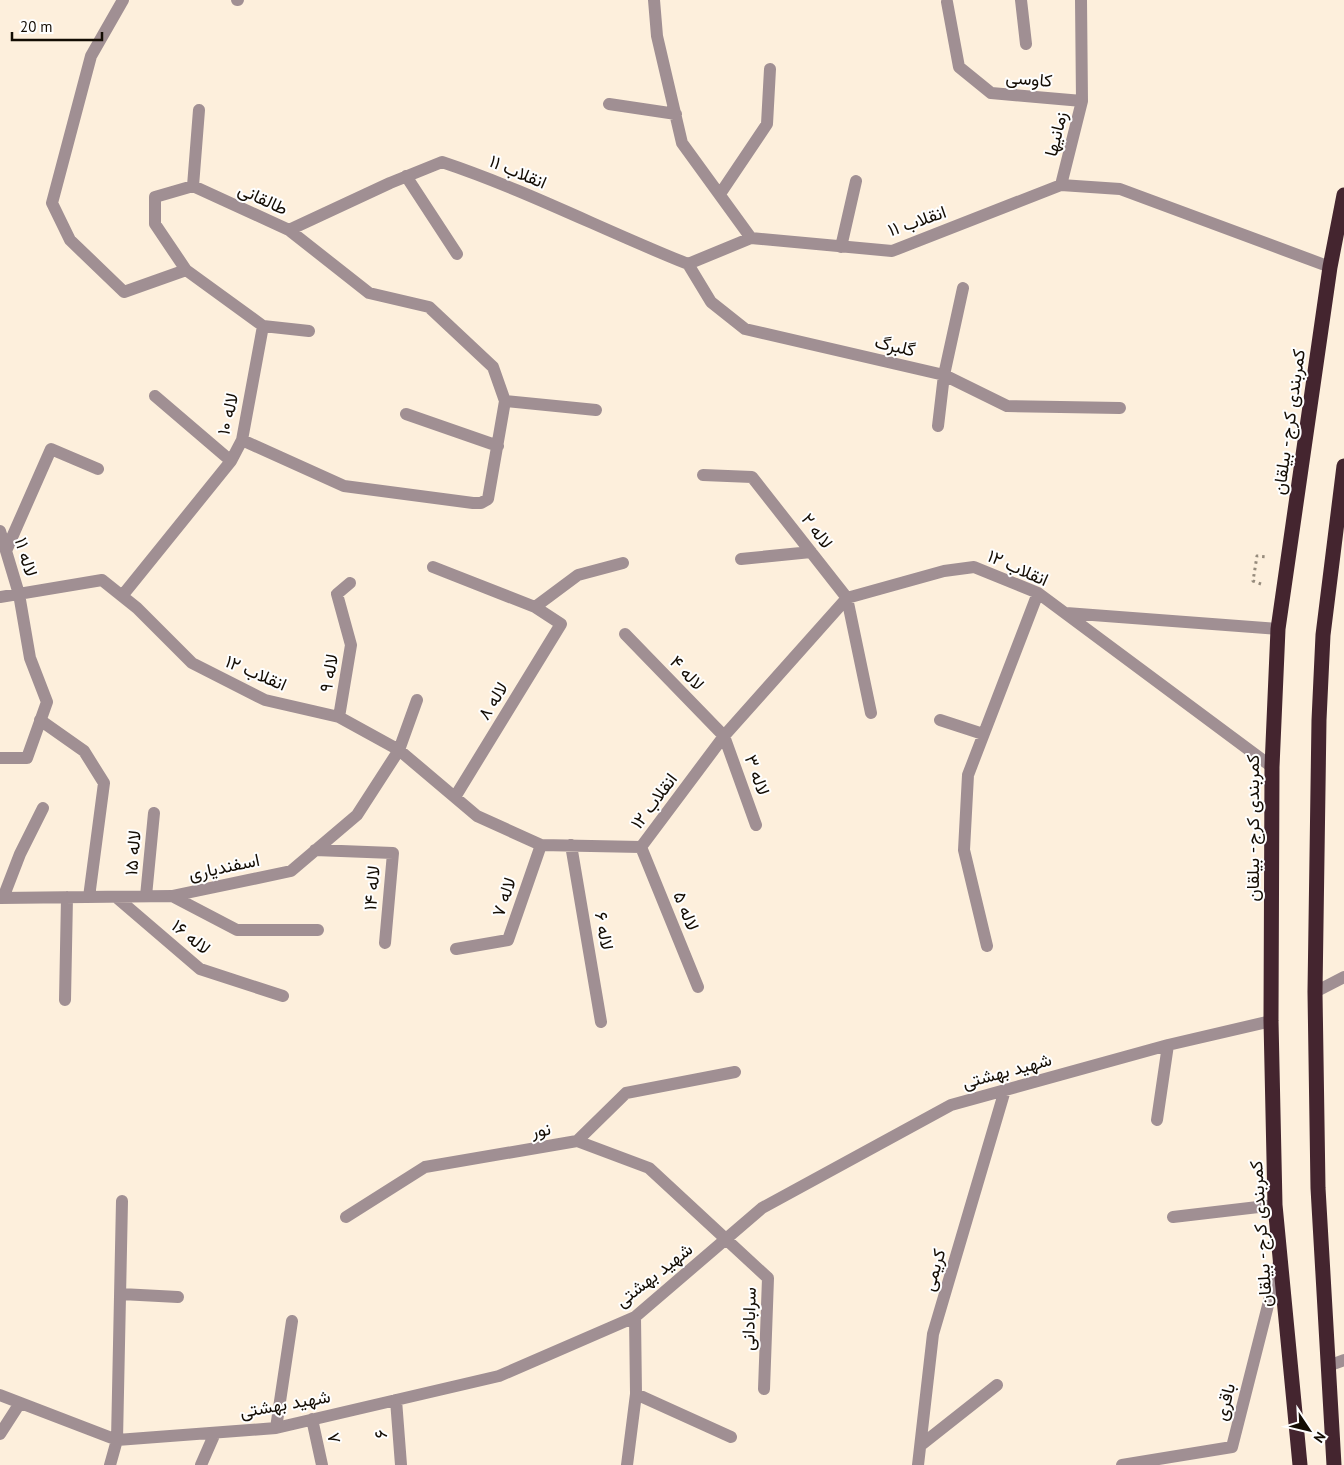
<svg xmlns="http://www.w3.org/2000/svg" width="1344" height="1465" viewBox="0 0 1344 1465" font-family="'PT Sans',Vazirmatn,sans-serif">
<style>
.lines{fill:none;stroke-linecap:round;stroke-linejoin:round}
.path{stroke:#968b7c;stroke-width:3;stroke-dasharray:2.5 4;stroke-linecap:butt}
.minor{stroke:#a08f93;stroke-width:12}
.highway{stroke:#44252f;stroke-width:15}
.labels{text-anchor:middle;stroke-width:4;stroke-linejoin:round;paint-order:stroke}
.street-label{font-size:18px;fill:#130c03;stroke:#fefefe}
</style>
<rect width="100%" height="100%" fill="#fdefdc"/>
<g class="lines">
<!-- path -->
<path class="path" d="M1261 584 1253 581 1257 556 1267 557"/>
<!-- minor -->
<path class="minor" d="M123 0 91 56 52 203 70 240 124 292 186 270
M237 0H238
M654 0 657 36 682 143 751 238
M1021 0 1026 44
M947 2 959 67 991 93 1082 101
M609 104 676 114
M406 176 457 254
M1061 185 1082 101 1081 0
M193 186 199 110
M720 194 767 124 770 69
M841 247 856 181
M688 264 711 302 745 329 944 375 1007 406 1120 408
M263 326 309 331
M155 396 231 461
M505 401 596 410
M406 414 498 446
M938 426 944 375 963 288
M242 440 344 486 473 503H481L488 499 505 401 493 367 429 307 369 293 289 230
M703 475 752 477 847 598 871 713
M0 531 19 594 30 658 47 702 27 758H0
M6 551 51 449 98 469
M741 559 811 552
M433 567 535 607 561 624 455 797
M122 596 231 461 242 440 263 326 186 270 155 224V197L193 186 289 230 390 183 442 162C526 190 605 231 688 264L751 238 892 251 1061 185 1120 189 1330 267
M0 597 102 580 137 608 192 663 265 700 339 717 399 750 477 816 541 845 641 847 724 736 847 598 944 571 974 567 1038 593 1272 767
M535 607 578 575 623 563
M1066 613 1278 629
M625 634 724 736 756 825
M339 717 351 645 337 594 350 583
M40 720 84 751 104 783 89 897
M940 720 983 734
M571 845 601 1022
M641 847 698 987
M315 850 393 853 385 943
M146 896 154 813
M172 896 237 930H318
M116 897 200 969 283 996
M0 898 172 896 291 871 357 815 399 750 417 700
M3 898 20 854 43 808
M987 946 964 850 968 775 1038 593
M456 949 508 940 541 845
M1315 992 1344 977
M65 1000 67 897
M1157 1120 1168 1045
M577 1141 626 1093 735 1072
M346 1217 425 1167 577 1141 649 1168 768 1278 764 1389
M1173 1217 1275 1205
M121 1294 178 1297
M1328 1366 1344 1360
M636 1394 731 1437
M0 1395 117 1440 276 1428 499 1376 635 1317 762 1208 951 1105 1168 1045 1271 1021
M396 1400 401 1465
M312 1419 322 1465
M276 1428 292 1321
M0 1434 20 1403
M921 1445 997 1385
M110 1465 117 1440 122 1201
M201 1465 215 1433
M627 1465 636 1394 635 1317
M918 1465 933 1334 1005 1090
M1122 1465 1232 1447 1279 1262"/>
<!-- highway -->
<path class="highway" d="M1300 1465 1275 1205 1271 1021 1272 767 1278 629 1330 267 1344 195
M1334 1465 1318 1188 1315 992 1319 720 1323 635 1344 466"/>
</g>
<g class="labels">
<!-- street labels -->
<g class="street-label">
<text transform="translate(1029 79) rotate(5)" y="6">کاوسی</text>
<text transform="translate(1056 134) rotate(-76)" y="6">زمانیها</text>
<text transform="translate(518 172) rotate(23)" y="6">انقلاب ۱۱</text>
<text transform="translate(263 199) rotate(25)" y="6">طالقانی</text>
<text transform="translate(917 221) rotate(-19)" y="6">انقلاب ۱۱</text>
<text transform="translate(895 346) rotate(13)" y="6">گلبرگ</text>
<text transform="translate(228 414) rotate(-77)" y="6">لاله ۱۰</text>
<text transform="translate(1289 422) rotate(-82)" y="6">کمربندی کرج - بیلقان</text>
<text transform="translate(817 531) rotate(53)" y="6">لاله ۲</text>
<text transform="translate(26 557) rotate(73)" y="6">لاله ۱۱</text>
<text transform="translate(1018 568) rotate(24)" y="6">انقلاب ۱۲</text>
<text transform="translate(256 673) rotate(23)" y="6">انقلاب ۱۲</text>
<text transform="translate(329 673) rotate(-80)" y="6">لاله ۹</text>
<text transform="translate(687 673) rotate(46)" y="6">لاله ۴</text>
<text transform="translate(493 701) rotate(-58)" y="6">لاله ۸</text>
<text transform="translate(757 775) rotate(70)" y="6">لاله ۳</text>
<text transform="translate(654 801) rotate(-53)" y="6">انقلاب ۱۲</text>
<text transform="translate(1253 828) rotate(-90)" y="6">کمربندی کرج - بیلقان</text>
<text transform="translate(133 853) rotate(-85)" y="6">لاله ۱۵</text>
<text transform="translate(224 867) rotate(-12)" y="6">اسفندیاری</text>
<text transform="translate(372 888) rotate(-85)" y="6">لاله ۱۴</text>
<text transform="translate(504 897) rotate(-71)" y="6">لاله ۷</text>
<text transform="translate(686 911) rotate(68)" y="6">لاله ۵</text>
<text transform="translate(604 931) rotate(80)" y="6">لاله ۶</text>
<text transform="translate(191 937) rotate(39)" y="6">لاله ۱۶</text>
<text transform="translate(1007 1071) rotate(-15)" y="6">شهید بهشتی</text>
<text transform="translate(541 1130) rotate(-9)" y="6">نور</text>
<text transform="translate(1261 1234) rotate(-94)" y="6">کمربندی کرج - بیلقان</text>
<text transform="translate(934 1270) rotate(-74)" y="6">کریمی</text>
<text transform="translate(654 1275) rotate(-38)" y="6">شهید بهشتی</text>
<text transform="translate(749 1319) rotate(-88)" y="6">سرابادانی</text>
<text transform="translate(1225 1402) rotate(-76)" y="6">باقری</text>
<text transform="translate(285 1404) rotate(-10)" y="6">شهید بهشتی</text>
<text transform="translate(381 1434) rotate(-95)" y="6">۶</text>
<text transform="translate(334 1438) rotate(78)" y="6">۷</text>
</g>
</g>
<!-- north arrow -->
<g transform="translate(1309 1430) rotate(125)" stroke="#fefefe" stroke-width="4" paint-order="stroke">
<path d="M0-4L9 19L0 12L-9 19Z" fill="#130c03"/>
<text y="-8" font-size="14" font-weight="bold" text-anchor="middle" fill="#130c03">N</text>
</g>
<!-- scale -->
<path d="M12 32v8h90v-8" fill="none" stroke="#130c03" stroke-width="2.5"/>
<text x="20" y="32" font-size="15" fill="#130c03" stroke="#fefefe" stroke-width="4" paint-order="stroke">20 m</text>
</svg>
